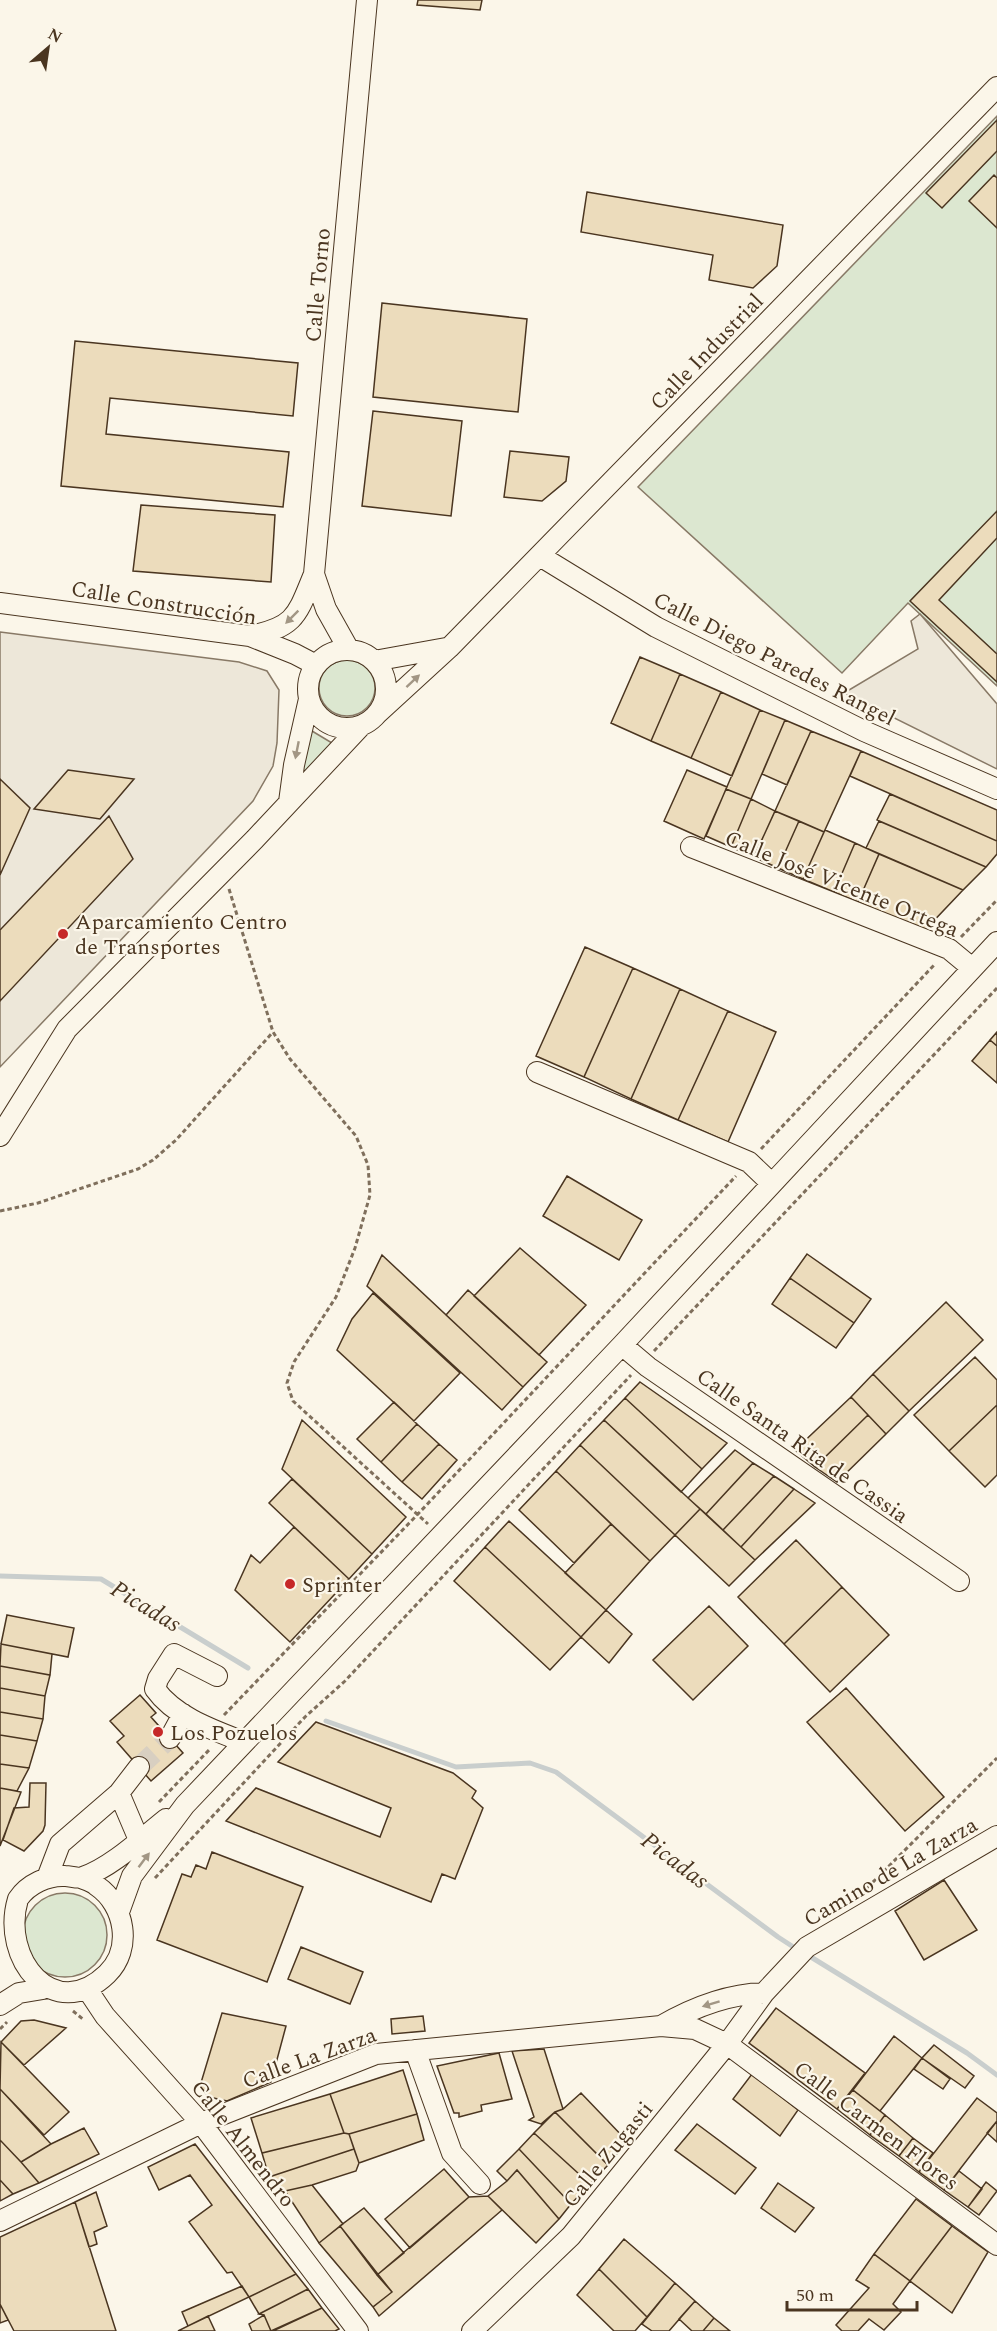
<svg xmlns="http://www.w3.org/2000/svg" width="997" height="2331" viewBox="0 0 997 2331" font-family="Spectral,serif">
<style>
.green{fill:#dce7d0;stroke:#887966;stroke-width:1.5}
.parking{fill:#ede7d9;stroke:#887966;stroke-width:1.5}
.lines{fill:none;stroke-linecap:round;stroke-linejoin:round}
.stream{stroke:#c9cecd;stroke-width:5}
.building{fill:#ecdcbc;stroke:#4a3520;stroke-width:1.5}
.minor-tunnel{stroke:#d8cfc1;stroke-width:20;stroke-dasharray:20 10;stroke-linecap:butt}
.minor-casing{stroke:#4a3520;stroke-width:22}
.path{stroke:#7f6f5c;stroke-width:3;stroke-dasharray:4.5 3;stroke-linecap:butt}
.minor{stroke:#fbf6e9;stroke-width:20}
.oneway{fill:#a29684}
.poi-dot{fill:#c62828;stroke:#fbf6e9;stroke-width:2}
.labels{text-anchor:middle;stroke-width:4.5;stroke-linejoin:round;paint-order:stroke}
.street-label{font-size:22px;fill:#4a3520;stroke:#fbf6e9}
.poi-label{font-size:22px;fill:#4a3520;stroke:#fbf6e9;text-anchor:start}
.water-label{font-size:24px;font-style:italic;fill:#4a3520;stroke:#fbf6e9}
</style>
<rect width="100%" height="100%" fill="#fbf6e9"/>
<!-- green -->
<path class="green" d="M997 116V686L908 603 842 673 638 487Z
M319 688a28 28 0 1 1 56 0a28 28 0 1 1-56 0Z
M312 731 332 743 306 772 300 768 306 732Z
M23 1935a42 42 0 1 1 84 0a42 42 0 1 1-84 0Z"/>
<!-- parking -->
<path class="parking" d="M920 614 997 704V769L844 693 918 649 911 621Z
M0 632 239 662 267 671 279 690 277 743 273 766 253 801 0 1067Z"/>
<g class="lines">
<!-- stream -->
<path class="stream" d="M0 1576 101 1579 248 1668
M326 1721 456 1767 530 1763 556 1772 778 1937 798 1950
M806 1954 967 2053 997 2075"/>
</g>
<!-- building -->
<path class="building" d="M418 0H482L480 10 417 5Z
M997 120V151L942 208 926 193Z
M994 175 997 178V228L969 201Z
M587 192 783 225 777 266 753 288 709 280 713 255 581 232Z
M382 303 527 319 518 412 373 397Z
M75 341 298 363 293 416 110 398 106 434 289 452 283 507 61 486Z
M373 411 462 421 451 516 362 506Z
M510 451 569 457 566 481 542 501 504 497Z
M141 505 275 515 271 582 133 571Z
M997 511V538L939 600 997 654V682L910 601Z
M640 657 680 674 651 741 611 723Z
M680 674 721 692 691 758 651 741Z
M721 692 760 710 732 776 691 758Z
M760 710 785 720 751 799 726 789Z
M785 720 811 731 787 785 762 774Z
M811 731 861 751 824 832 775 811Z
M861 751 997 810V841L850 776Z
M68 770 134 779 100 819 34 809Z
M687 770 727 787 704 839 664 821Z
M0 779 30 808 0 875Z
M726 789 751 799 731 847 706 836Z
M890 794 997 841V854L986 867 877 820Z
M751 799 775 811 754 857 731 847Z
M775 811 799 821 778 868 754 857Z
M109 816 133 859 0 1001V930Z
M799 821 824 832 803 879 778 868Z
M879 821 986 867 963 890 866 848Z
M825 830 855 843 834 892 803 879Z
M855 843 879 854 858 902 834 892Z
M879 854 963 890 924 931 858 902Z
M585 947 633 968 584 1077 536 1056Z
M633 968 680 989 631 1099 584 1077Z
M680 989 728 1011 678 1120 631 1099Z
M728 1011 776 1032 728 1142 678 1120Z
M997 1032V1046L990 1040Z
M990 1040 997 1046V1083L972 1061Z
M567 1176 642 1220 619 1260 543 1216Z
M520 1248 586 1305 539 1355 474 1296Z
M807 1254 871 1299 854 1323 790 1278Z
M382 1255 523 1387 502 1410 367 1286Z
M790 1278 854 1323 836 1348 772 1304Z
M468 1290 547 1362 523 1387 446 1315Z
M373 1293 460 1373 414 1421 337 1350 352 1319Z
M946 1302 983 1340 909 1411 873 1374Z
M975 1357 997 1380V1405L949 1451 914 1415Z
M873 1374 909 1411 886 1434 851 1397Z
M640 1382 727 1443 702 1469 625 1398Z
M851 1397 868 1415 815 1467 795 1450Z
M625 1398 702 1469 681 1492 604 1420Z
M394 1402 417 1424 381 1462 357 1439Z
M997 1405V1475L985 1487 949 1451Z
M868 1415 886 1434 837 1482 815 1467Z
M302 1420 406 1517 372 1554 282 1469Z
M604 1420 700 1509 675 1535 580 1445Z
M417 1424 439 1444 402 1482 381 1462Z
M439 1444 457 1460 422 1499 402 1482Z
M580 1445 675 1535 650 1561 556 1471Z
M735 1450 753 1463 706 1514 688 1498Z
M753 1463 774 1476 723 1530 706 1514Z
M556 1471 611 1524 574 1563 519 1510Z
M774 1476 794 1489 741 1547 723 1530Z
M292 1479 372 1554 349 1579 269 1503Z
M794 1489 815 1503 755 1560 741 1547Z
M700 1509 755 1560 729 1586 675 1535Z
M509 1521 606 1610 581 1637 485 1547Z
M611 1524 650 1561 606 1610 565 1573Z
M294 1527 349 1579 290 1642 235 1590 251 1555 260 1563Z
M796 1540 842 1587 784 1644 738 1597Z
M485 1547 581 1637 550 1670 454 1581Z
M842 1587 889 1635 830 1692 784 1644Z
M709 1606 748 1646 693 1700 653 1660Z
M606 1610 632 1634 609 1663 581 1637Z
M7 1615 74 1628 68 1657 1 1644Z
M1 1644 52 1654 50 1675 0 1666Z
M0 1666 50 1675 45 1696 0 1688Z
M0 1688 45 1696 43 1719 0 1712Z
M846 1688 944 1797 905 1831 807 1722Z
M140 1695 156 1713 151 1717 183 1753 151 1781 117 1742 124 1736 110 1721Z
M0 1712 43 1719 37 1741 0 1735Z
M316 1722 453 1773 476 1791 472 1798 483 1808 455 1879 442 1874 431 1902 226 1821 256 1788 380 1837 391 1808 278 1762Z
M0 1735 37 1741 29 1768 0 1764Z
M0 1764 29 1768 17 1791 0 1788Z
M30 1783H46L45 1825 43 1831 24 1851 3 1840 14 1808 29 1807Z
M0 1788 21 1792 0 1846Z
M212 1852 303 1887 267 1982 157 1940 182 1874 191 1877 196 1865 206 1869Z
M944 1880 977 1930 924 1960 895 1911Z
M301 1947 363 1972 350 2004 288 1979Z
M776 2008 865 2073 837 2109 749 2043Z
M222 2013 286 2026 271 2082 227 2101 209 2097 200 2086Z
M423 2016 425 2031 392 2034 391 2019Z
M34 2020 66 2028 24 2065 1 2042 21 2021Z
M894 2036 922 2058 880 2111 853 2090Z
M1 2042 69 2112 44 2135 0 2089Z
M934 2045 974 2076 965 2088 922 2058Z
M544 2049 563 2109 555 2112 541 2124 529 2120 534 2117 512 2051Z
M499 2053 512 2099 481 2105 482 2111 459 2117V2113H454L437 2066Z
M922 2058 950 2079 943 2089 914 2069Z
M403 2070 417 2114 349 2134 344 2133 330 2094Z
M752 2074 798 2110 780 2136 733 2099Z
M0 2089 51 2144 21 2162 0 2140Z
M853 2090 885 2115 870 2135 837 2109Z
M581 2093 627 2141 608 2165 555 2112 563 2109Z
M330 2094 344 2133 262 2153 251 2118Z
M977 2098 997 2113V2121L944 2190 919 2172Z
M555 2112 608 2165 590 2184 534 2133Z
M417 2114 424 2140 359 2163 349 2134Z
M885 2115 913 2138 899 2156 870 2135Z
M997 2121V2142L987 2133Z
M697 2124 756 2168 735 2194 675 2150Z
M84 2128 99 2154 39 2183 21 2162 51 2144Z
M344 2133 349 2134 354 2149 269 2177 262 2153Z
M534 2133 590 2184 571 2204 519 2149Z
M913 2138 933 2153 919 2172 899 2156Z
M0 2140 21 2162 39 2183 13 2194 0 2180Z
M195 2144 296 2274 249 2297 232 2272 227 2273 189 2222 212 2205 190 2175 159 2190 148 2167Z
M354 2149 359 2163 356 2171 312 2185 285 2191 269 2177Z
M519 2149 571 2204 559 2219 517 2170 507 2181 497 2171Z
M444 2169 469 2197 410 2248 385 2219Z
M517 2170 559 2219 536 2243 488 2196 507 2181Z
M959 2171 982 2189 968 2207 944 2190Z
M0 2180 13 2194 0 2201Z
M986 2182 997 2191 979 2215 968 2207Z
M778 2183 814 2208 795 2232 761 2208Z
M312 2185 343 2224 319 2243 285 2191Z
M96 2192 107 2226 94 2232 97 2244 89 2247 75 2202Z
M488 2196 502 2210 379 2316 373 2307 392 2292 377 2275 469 2197Z
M916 2199 952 2226 910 2281 874 2254Z
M75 2202 116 2331H14L0 2304V2237Z
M364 2208 404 2253 377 2275 340 2226Z
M340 2226 392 2292 373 2307 319 2243Z
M952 2226 988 2252 952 2313 910 2281Z
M624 2239 675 2283 647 2317 599 2269Z
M874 2254 910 2281 893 2304 901 2312 884 2330 869 2319 858 2331H842L836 2325 869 2288 856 2280Z
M599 2269 647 2317 635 2331H614L577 2295Z
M296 2274 308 2289 259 2314 249 2297Z
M675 2283 695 2301 669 2331H652L642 2324Z
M242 2286 249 2297 188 2326 182 2312Z
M308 2289 322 2308 271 2331 264 2315 259 2314Z
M695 2301 714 2318 703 2331H692L679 2319Z
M0 2304 8 2320 0 2323Z
M322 2308 339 2329 335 2331H273Z
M264 2315 271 2331H252L249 2324Z
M208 2316 215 2331H178Z
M714 2318 730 2331H703Z"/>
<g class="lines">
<!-- minor-tunnel -->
<path class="minor-tunnel" d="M139 1767 170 1738"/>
<!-- minor casing -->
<g class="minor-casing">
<path id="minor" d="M540 556 656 627 864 731 997 789
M314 574 326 609 349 650
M0 603 250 636 295 654 316 665
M250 636C296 627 297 615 314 574L367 0
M308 689a39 39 0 1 1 78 0a39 39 0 1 1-78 0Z
M374 661 446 648
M377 714 449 648 997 87
M289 802 294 765 309 699
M691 847 949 949 972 968
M537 1072 749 1162 771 1183
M0 1136 67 1029 255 839 361 726
M622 1345 648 1367 959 1581
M217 1676 174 1654 158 1679 155 1689C175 1717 213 1730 244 1742
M170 1738 183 1714
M119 1793 139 1840
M47 1878 60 1844 119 1793 139 1767
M81 1878C86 1880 93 1882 97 1886 125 1905 133 1949 107 1974 54 2025 0 1959 18 1899 28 1884 48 1875 65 1876 71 1876 78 1879 83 1877 112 1867 142 1838 166 1819
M119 1912 132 1876 185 1805 622 1345 997 942
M87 1989 105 2016 201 2123 358 2331
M0 2005 19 1993 43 1989
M661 2026C692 2008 728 1994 764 1993
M415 2050 452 2153 480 2184
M0 2221 201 2123 376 2054 661 2026 695 2029 727 2044 997 2245
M472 2331 571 2236 727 2044 764 1993 807 1947 997 1836"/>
</g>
<!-- path -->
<path class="path" d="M229 889 273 1032 290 1059 356 1136 368 1165 370 1195 355 1248 336 1297 294 1362 287 1383 293 1401 428 1524
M961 937 997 900
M761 1149 935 964
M0 1211 38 1203 138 1169 153 1160 176 1140 273 1032
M654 1351 997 988
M224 1715 418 1514 736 1176
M159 1802 211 1748
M155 1878 305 1717 345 1681 631 1375
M862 1893 997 1758
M73 2011 84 2020
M0 2029 7 2022"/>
<!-- minor -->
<use href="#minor" class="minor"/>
</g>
<!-- one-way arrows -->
<defs><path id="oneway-solid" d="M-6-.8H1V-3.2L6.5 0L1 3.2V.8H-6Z" transform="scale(1.5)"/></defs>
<g class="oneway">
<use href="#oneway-solid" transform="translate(292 617) rotate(135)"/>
<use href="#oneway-solid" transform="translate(413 681) rotate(-43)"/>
<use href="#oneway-solid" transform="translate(297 750) rotate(101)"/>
<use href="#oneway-solid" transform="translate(144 1860) rotate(-53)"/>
<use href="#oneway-solid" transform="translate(711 2004) rotate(163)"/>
</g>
<!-- markers -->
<g class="poi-dot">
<circle cx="63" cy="934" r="6"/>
<circle cx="290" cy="1584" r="6"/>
<circle cx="158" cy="1732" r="6"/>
</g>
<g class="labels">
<!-- street labels -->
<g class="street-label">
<text transform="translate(317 285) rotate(-85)" y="8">Calle Torno</text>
<text transform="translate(706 351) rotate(-46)" y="8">Calle Industrial</text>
<text transform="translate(164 602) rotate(9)" y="8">Calle Construcción</text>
<text transform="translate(775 658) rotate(27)" y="8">Calle Diego Paredes Rangel</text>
<text transform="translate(842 883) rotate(22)" y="8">Calle José Vicente Ortega</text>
<text transform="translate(803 1445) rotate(35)" y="8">Calle Santa Rita de Cassia</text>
<text transform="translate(890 1871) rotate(-30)" y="8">Camino de La Zarza</text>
<text transform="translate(309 2057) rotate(-20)" y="8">Calle La Zarza</text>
<text transform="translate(877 2125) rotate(37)" y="8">Calle Carmen Flores</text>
<text transform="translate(244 2143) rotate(52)" y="8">Calle Almendro</text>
<text transform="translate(607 2154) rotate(-51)" y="8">Calle Zugasti</text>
</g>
<!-- poi labels -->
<g class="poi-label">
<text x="75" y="929">Aparcamiento Centro<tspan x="75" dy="25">de Transportes</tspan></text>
<text x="302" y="1592">Sprinter</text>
<text x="170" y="1740">Los Pozuelos</text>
</g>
<!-- water labels -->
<g class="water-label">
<text transform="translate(146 1606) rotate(31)" y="8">Picadas</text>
<text transform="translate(675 1860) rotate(37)" y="8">Picadas</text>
</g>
</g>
<!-- north arrow -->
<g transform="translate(48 48) rotate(29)" stroke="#fbf6e9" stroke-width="4.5" paint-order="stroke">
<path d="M0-4.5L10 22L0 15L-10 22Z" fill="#4a3520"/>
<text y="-9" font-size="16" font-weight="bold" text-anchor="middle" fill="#4a3520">N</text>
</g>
<!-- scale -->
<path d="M787 2301v9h130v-9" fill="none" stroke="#4a3520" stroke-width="3"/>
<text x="796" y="2301" font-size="18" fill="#4a3520" stroke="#fbf6e9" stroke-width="4.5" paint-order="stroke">50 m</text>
</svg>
